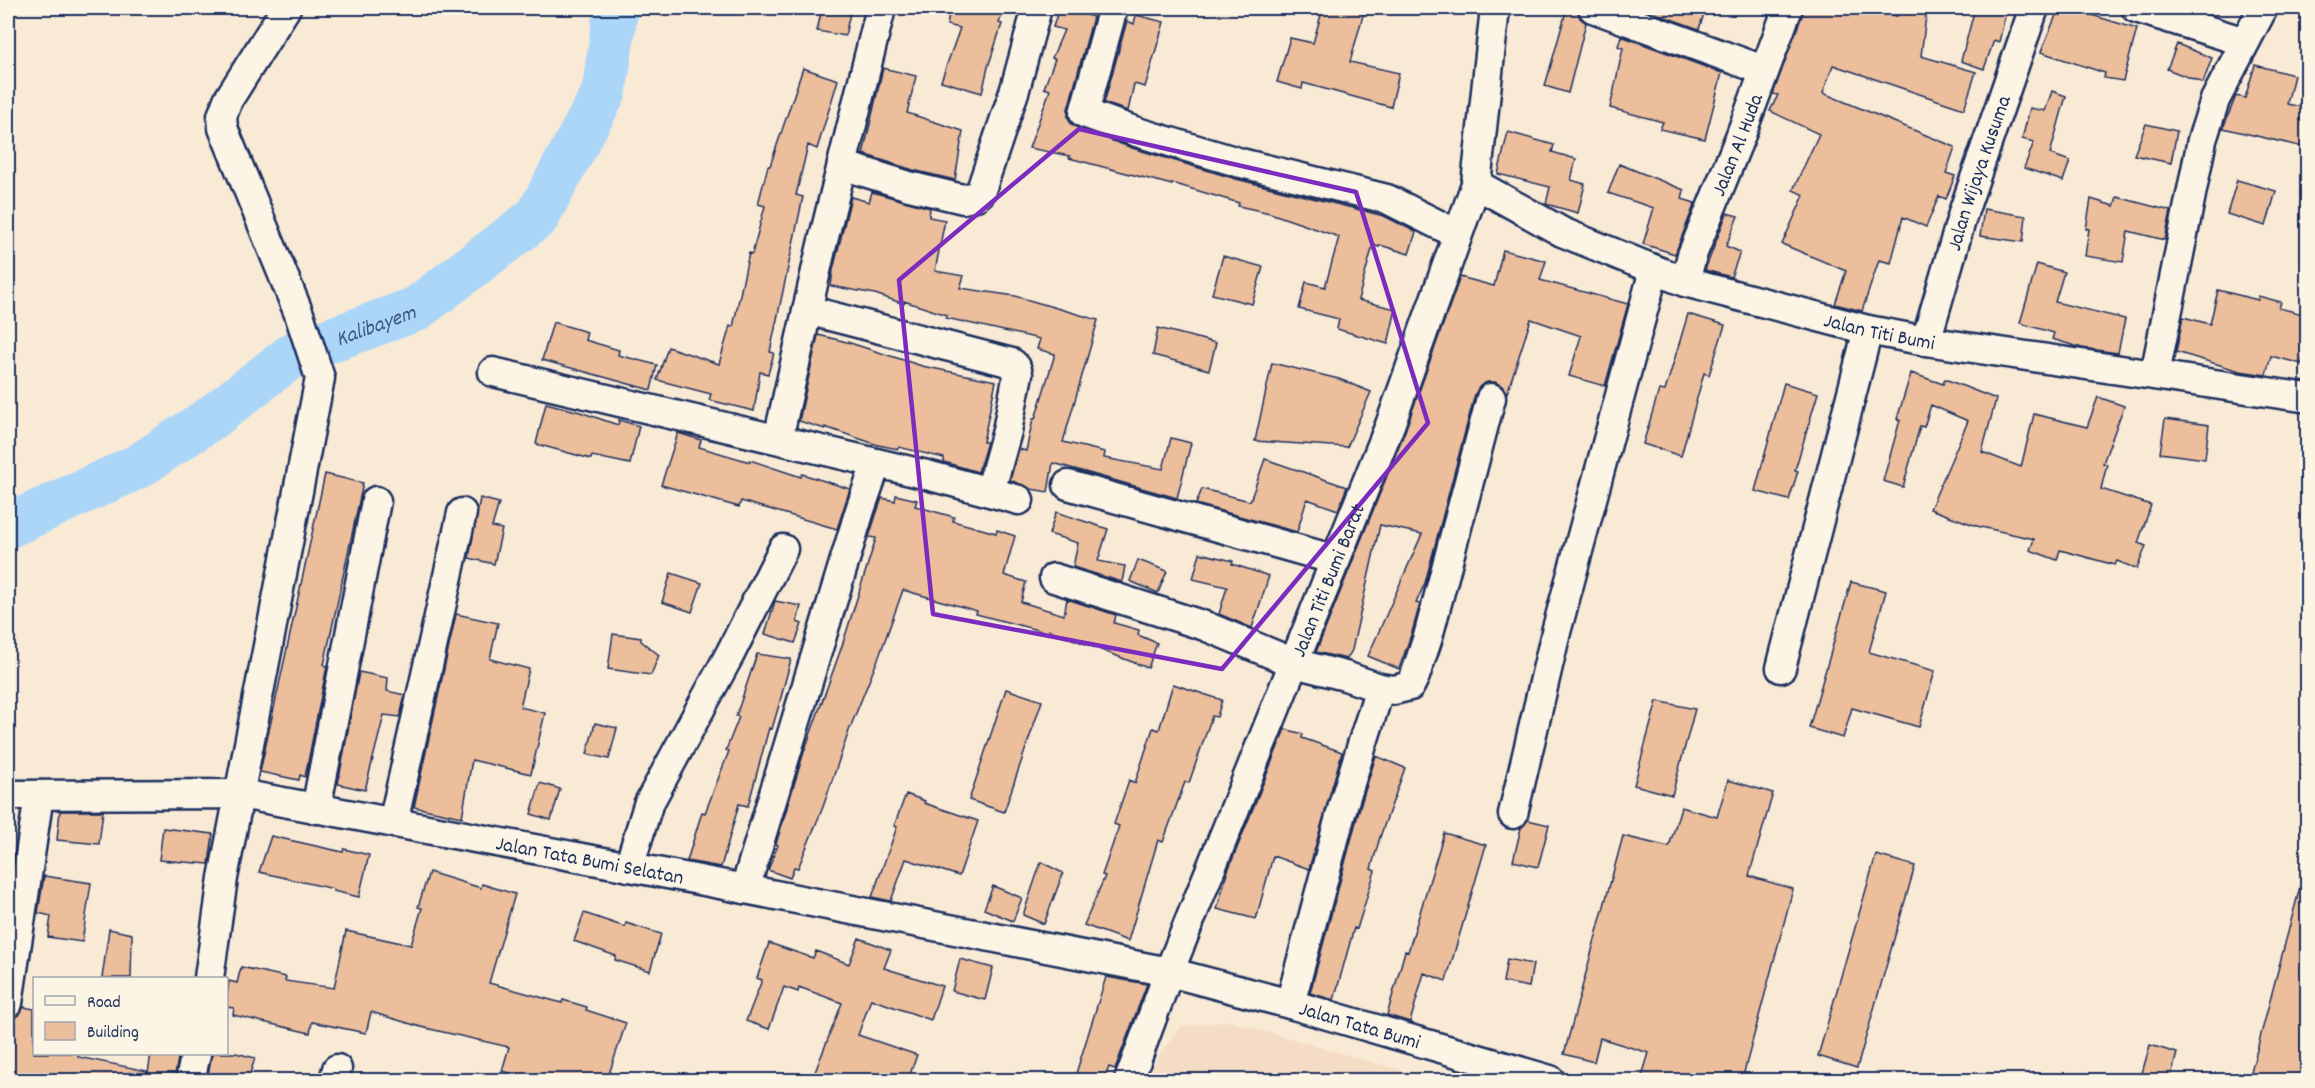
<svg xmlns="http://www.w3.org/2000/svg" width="2315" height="1088" viewBox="0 0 2315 1088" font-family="Dekko,sans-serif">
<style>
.built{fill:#f5ddc5}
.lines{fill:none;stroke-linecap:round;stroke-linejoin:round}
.river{stroke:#acd6f7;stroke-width:45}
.building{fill:#ecbe9c;stroke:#1b2f5e;stroke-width:1.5}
.minor-casing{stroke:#1b2f5e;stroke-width:33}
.minor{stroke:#fcf5e5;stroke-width:28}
.marked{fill:none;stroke:#7b2cbf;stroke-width:4.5;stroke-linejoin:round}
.labels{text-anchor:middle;stroke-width:4.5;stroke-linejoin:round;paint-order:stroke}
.street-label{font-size:21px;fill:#1b2f5e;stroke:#fcf5e5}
.water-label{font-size:22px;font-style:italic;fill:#3f5984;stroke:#fcf5e5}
</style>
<rect width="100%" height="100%" fill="#f9ead6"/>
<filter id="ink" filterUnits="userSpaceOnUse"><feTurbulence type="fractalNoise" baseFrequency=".0167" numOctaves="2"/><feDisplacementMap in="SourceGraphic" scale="12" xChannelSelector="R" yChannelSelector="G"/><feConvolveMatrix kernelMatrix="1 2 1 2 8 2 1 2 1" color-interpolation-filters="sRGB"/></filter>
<g filter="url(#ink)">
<!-- built -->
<path class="built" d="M1230 1021 1434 1080H1147L1157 1058 1181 1026Z"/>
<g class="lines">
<!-- river -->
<path class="river" id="s1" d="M8 526 139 466 214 416 295 353 416 309 537 217 604 92 616 8"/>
</g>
<!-- building -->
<path class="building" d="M822 8H851L845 36 817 31Z
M950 8H1005L999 23 1002 24 988 67 982 93 941 81 960 28 947 25Z
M1059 8H1067L1093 17 1068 109V117L1071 124 1078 128 1132 148 1236 179 1384 216 1416 232 1409 254 1380 245 1379 247 1373 245 1358 300 1396 309 1388 344 1337 329 1339 319 1299 309 1306 282 1325 287 1339 237 1270 213 1238 206 1239 203 1172 183V185L1069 158 1070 156 1029 148 1050 90 1044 88 1055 59 1052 58 1064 30 1053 27Z
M1323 8H1365L1350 62 1399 73 1391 107 1303 83 1302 89 1277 82 1290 38 1313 43Z
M1567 8H1577L1580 18 1586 23 1568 93 1545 86Z
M1640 8H1706L1699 29Z
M1804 8H1829L1846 12 1847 8H1865L1897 16 1898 8H1927L1921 56 1976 72 1964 109 1833 65 1823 93 1955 147 1946 173 1955 176 1946 199 1939 196 1926 227 1903 217 1891 263 1879 260 1862 311 1835 304 1846 271 1782 244 1804 195 1793 190 1819 134 1770 111 1778 95 1773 94Z
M1975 8H2007L1999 42 1994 40 1984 69 1961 61Z
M2059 8H2069L2137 29 2123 81 2104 78 2105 73 2041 52Z
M1136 15 1164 22 1145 87 1134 84 1128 111 1104 103 1127 21 1134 24Z
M1621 36 1722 73 1705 139 1660 129 1663 122 1610 108 1623 48 1618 46Z
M2177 44 2212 58 2203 83 2167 69Z
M2255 65 2294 75 2287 104 2307 108V148L2223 128 2236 96 2245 98Z
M803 68 838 80 817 149 808 145 796 195 803 197 770 352 774 353 768 374 760 372 754 411 709 400 711 394 657 380 668 347 719 364 730 326 733 327 749 253 752 254 765 206 758 204 768 166H770Z
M883 68 916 76 907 113 963 131 955 180 913 170 863 154Z
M2052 91 2066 96 2050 154 2070 161 2063 181 2024 168 2034 142 2022 139 2030 108 2045 111Z
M2146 124 2177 131 2171 163 2134 155Z
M1508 132 1554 145 1552 152 1576 159 1571 180 1585 184 1578 213 1546 204 1550 187 1498 174Z
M1619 164 1684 190 1682 199 1695 203 1675 254 1643 244 1654 208 1608 193Z
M2237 180 2276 191 2266 226 2227 214Z
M872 192 930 208 929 217 945 220 935 271 964 276 960 288 1015 296 1098 320 1063 442 1105 452 1104 458 1163 469 1171 438 1191 443 1177 498 1053 463 1048 492 1031 489 1010 480 1019 449 1026 451 1033 419H1035L1055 354 1037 349 1040 339 946 318 947 315 904 301V304L875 294 831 286 833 270 851 197 869 202Z
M2117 197 2171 211 2165 240 2128 231 2123 262 2085 256 2089 229H2086L2091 199 2114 206Z
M1984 209 2026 216 2023 242 1980 236Z
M1727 213 1738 216 1726 246 1740 252 1731 277 1705 270Z
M1503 250 1546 261 1540 280 1628 304 1605 386 1569 376 1581 336 1531 319 1507 393 1502 386 1495 382H1487L1480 386 1475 394 1425 583 1416 603 1420 604 1412 632 1399 669 1368 656 1422 534 1380 525 1352 650 1347 659 1316 652 1405 431 1460 277 1494 286Z
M1223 256 1263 267 1252 304 1212 294Z
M2037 264 2064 272 2055 302 2125 319 2118 353 2082 348 2052 339 2054 333 2020 323Z
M2218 290 2258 300V296L2281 302 2279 308 2307 315V344L2302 364 2271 356 2266 375 2240 371 2176 352 2183 317 2210 324Z
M1688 314 1725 325 1709 375 1704 373 1681 456 1643 444 1659 390 1665 391Z
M553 322 587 332 585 340 619 350 618 355 657 365 651 390 542 360Z
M1158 328 1216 343 1209 370 1153 355Z
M818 335 847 342 922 366 996 381 983 442H987L978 472 944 462V458L899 447 898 449 878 445 825 427V429L799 421Z
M1272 363 1339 379 1371 392 1347 447 1255 441Z
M1911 373 1943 384 1945 379 1996 399 1982 452 2021 467 2034 414 2087 427 2098 397 2124 406 2103 463 2107 464 2101 489 2151 505 2138 543 2146 546 2137 569 2117 561 2115 565 2060 550 2057 560 2030 550 2034 539 1977 526 1930 509 1968 421 1931 405 1924 427 1920 426 1903 487 1883 481 1900 420 1897 419Z
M1784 383 1818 393 1795 470 1798 471 1789 500 1755 491Z
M546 403 580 412 618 425 619 420 639 426 630 464 592 456 591 459 536 444Z
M2165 419 2209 425 2205 459 2160 453Z
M678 433 701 440 699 447 750 462V460L801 477 802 474 850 489 837 529 741 501 739 507 661 485Z
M1265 459 1347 487 1338 510 1307 499 1297 532 1196 504 1202 489 1250 501Z
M325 474 363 483 324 665 327 666 305 777 300 775 299 780 260 772Z
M896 495 917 500 915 506 954 517 953 521 996 533 997 530 1015 536 1004 575 1026 582 1021 602 1064 615 1067 599 1116 615 1114 623 1139 630 1138 635 1157 643 1148 668 1049 630V633L976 614 977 611 903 590 880 654 850 728 823 807 798 868 794 867 790 878 768 870 778 845 776 844 804 752 842 646 876 538 869 537 876 515 882 498 895 501Z
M480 498 499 503 492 527 502 529 494 564 469 558Z
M1056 512 1108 529 1098 561 1125 566 1122 582 1073 567 1078 543 1049 534Z
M1200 553 1233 561 1232 564 1269 576 1252 628 1219 614 1227 587 1193 579Z
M1138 560 1167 571 1158 593 1130 581Z
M671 573 702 583 692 612 662 602Z
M1851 582 1886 591 1869 652 1935 671 1919 727 1852 708 1843 738 1809 728Z
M775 601 801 606 797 622 802 624 795 643 765 634Z
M456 614 498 623 490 659 529 669 520 707 545 713 531 774 472 760 462 817 414 807Z
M613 634 641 638V641L659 655 651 675 608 669Z
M757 654 791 659 779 705 772 729 769 728 748 806 739 804 721 867 687 861 702 812 705 813 729 751 726 750 739 717 736 716Z
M359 672 388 678 387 691 405 695 400 717 384 715 365 790 338 784Z
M1173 684 1222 700 1217 717 1212 716 1189 783 1185 782 1163 842 1158 840 1128 941 1084 925 1105 876 1102 875 1119 826 1114 824 1129 780 1135 783 1153 728 1159 730Z
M1006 689 1042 701 1004 812 969 800Z
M1657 701 1695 709 1672 795 1634 785Z
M595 723 617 728 609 759 587 754Z
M1285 729 1303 734 1302 738 1342 752 1309 869 1273 856 1256 919 1217 909 1227 873Z
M1376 756 1405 768 1380 837 1371 869 1375 871 1357 929 1354 928 1334 1000 1310 993 1360 807Z
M1728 780 1773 793 1749 876 1793 889 1742 1080H1656L1642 1076 1649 1053 1600 1038 1594 1062 1564 1054 1623 836 1669 847 1681 807 1717 817Z
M540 783 560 789 551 820 531 814Z
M906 794 925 801 924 803 978 821 959 876 906 859 891 901 872 897 897 827 894 826Z
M60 811H103L99 844 57 840Z
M1528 820 1549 825 1538 867 1513 861 1521 828Z
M163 828 213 834 209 864 159 860Z
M1444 833 1486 845 1446 981 1424 973 1410 1022 1387 1015 1405 951 1408 952Z
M271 836 343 852 344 849 369 855 359 897 333 891 334 889 259 872Z
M1876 855 1915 866 1857 1068 1818 1056Z
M1041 862 1063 873 1044 924 1023 915Z
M429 872 481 888 482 884 515 894 489 983 562 1003 563 1000 587 1007 586 1010 626 1023 607 1080H537L502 1071 509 1047 421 1027 371 1012 366 1033 312 1022 310 1033 233 1015 234 1008 226 1007 229 981 237 983 241 967 286 977 285 981 334 988 346 931 411 945 422 908 418 907Z
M44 876 91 883 82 942 48 937 51 916 38 913Z
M2301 883 2307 884V1080H2249Z
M993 886 1022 898 1013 921 984 909Z
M584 913 625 927 626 923 661 934 650 971 615 960 616 956 574 941Z
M109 929 132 934 131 978H102Z
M859 938 891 950 884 968 942 986 931 1020 871 999 858 1035 917 1055 908 1080H836L815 1072 842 1003 799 987 798 992 784 987 769 1029 746 1021 762 980 757 978 769 943 813 958 816 951 849 964Z
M960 959 993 968 985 1000 952 991Z
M1507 959 1533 964 1529 987 1503 982Z
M1106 977 1147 984 1115 1069 1109 1067 1104 1080H1074Z
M24 1007 34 1009V1053H78V1057L147 1071 146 1080H8V1031L10 1019 20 1014Z
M2150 1045 2177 1053 2170 1080H2140Z
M151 1053H179L174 1080H147Z
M212 1053H236L255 1058 248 1080H207Z"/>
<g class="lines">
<!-- minor casing -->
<g class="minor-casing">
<g id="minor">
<path d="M1113 8 1084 113 1137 132 1241 163 1387 199 1457 234"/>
<path d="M1593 8 1763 70"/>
<path d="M2136 8 2245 42"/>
<path d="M842 165 909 186 963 199 976 196 980 193 1015 89 1037 8"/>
<path id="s2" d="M1476 184 1562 232 1685 282 1868 330 1926 341 2308 398"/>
<path id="s3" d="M1685 282 1692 255 1740 137 1788 8"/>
<path id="s4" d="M1926 341 1964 210 2034 8"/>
<path d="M493 372 923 474 990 492 1007 431 1018 374 1016 367 1012 363 807 310"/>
<path d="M2155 374 2202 140 2215 100 2263 8"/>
<path d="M778 439 821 249 881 8"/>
<path d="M1068 485 1336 560"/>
<path d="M990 492 1019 500"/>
<path d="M1054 578 1205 626 1294 663 1345 676 1380 688 1394 690 1410 686 1415 676 1428 637 1491 398"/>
<path d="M1781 668 1868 330"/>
<path id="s5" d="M8 795 240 794 694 879 1169 972 1290 1004 1550 1080"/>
<path d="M316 809 376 501"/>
<path d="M1513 814 1556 632 1654 270"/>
<path d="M393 823 462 513"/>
<path d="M629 867 648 805 730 654 783 549"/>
<path d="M745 889 860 510 876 464"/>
<path d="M209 978 223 878 320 378 299 314 223 128 222 116 228 100 286 8"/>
<path d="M8 1003 39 795"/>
<path d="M1290 1004 1344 802 1380 688"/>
<path d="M190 1080 196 1054"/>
<path d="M334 1080 337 1069"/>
<path id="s6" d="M1129 1080 1169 972 1390 425 1476 184 1495 8"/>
</g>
</g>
<!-- minor -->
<use href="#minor" class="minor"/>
</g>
</g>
<!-- marked area -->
<path class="marked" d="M1079 129 1356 192 1428 423 1222 669 933 614 899 280Z"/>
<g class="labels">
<!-- street labels -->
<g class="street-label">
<text dy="7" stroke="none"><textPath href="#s3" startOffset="147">Jalan Al Huda</textPath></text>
<text dy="7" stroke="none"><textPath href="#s4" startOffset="176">Jalan Wijaya Kusuma</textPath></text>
<text dy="7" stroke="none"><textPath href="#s2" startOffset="432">Jalan Titi Bumi</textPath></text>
<text dy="7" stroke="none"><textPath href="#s6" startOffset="538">Jalan Titi Bumi Barat</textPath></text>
<text dy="7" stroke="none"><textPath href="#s5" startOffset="588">Jalan Tata Bumi Selatan</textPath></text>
<text dy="7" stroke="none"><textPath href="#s5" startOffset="1376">Jalan Tata Bumi</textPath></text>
</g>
<!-- water labels -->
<g class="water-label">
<text dy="8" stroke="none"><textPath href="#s1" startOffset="422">Kalibayem</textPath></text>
</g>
</g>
<!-- margin -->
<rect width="2315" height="1088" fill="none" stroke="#fcf5e5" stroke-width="30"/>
<rect x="15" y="15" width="2285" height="1058" fill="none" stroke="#1b2f5e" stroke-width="2" filter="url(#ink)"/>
<!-- legend -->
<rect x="33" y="977" width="195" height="78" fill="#fcf5e5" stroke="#a2a6af" stroke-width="1.5"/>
<rect x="45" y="996" width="30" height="9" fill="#fcf5e5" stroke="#a2a6af" stroke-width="1.5"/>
<text x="87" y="1007" font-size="18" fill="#1b2f5e">Road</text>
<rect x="45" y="1022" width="30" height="18" fill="#ecbe9c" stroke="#a2a6af" stroke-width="1.5"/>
<text x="87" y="1037" font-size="18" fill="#1b2f5e">Building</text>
</svg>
